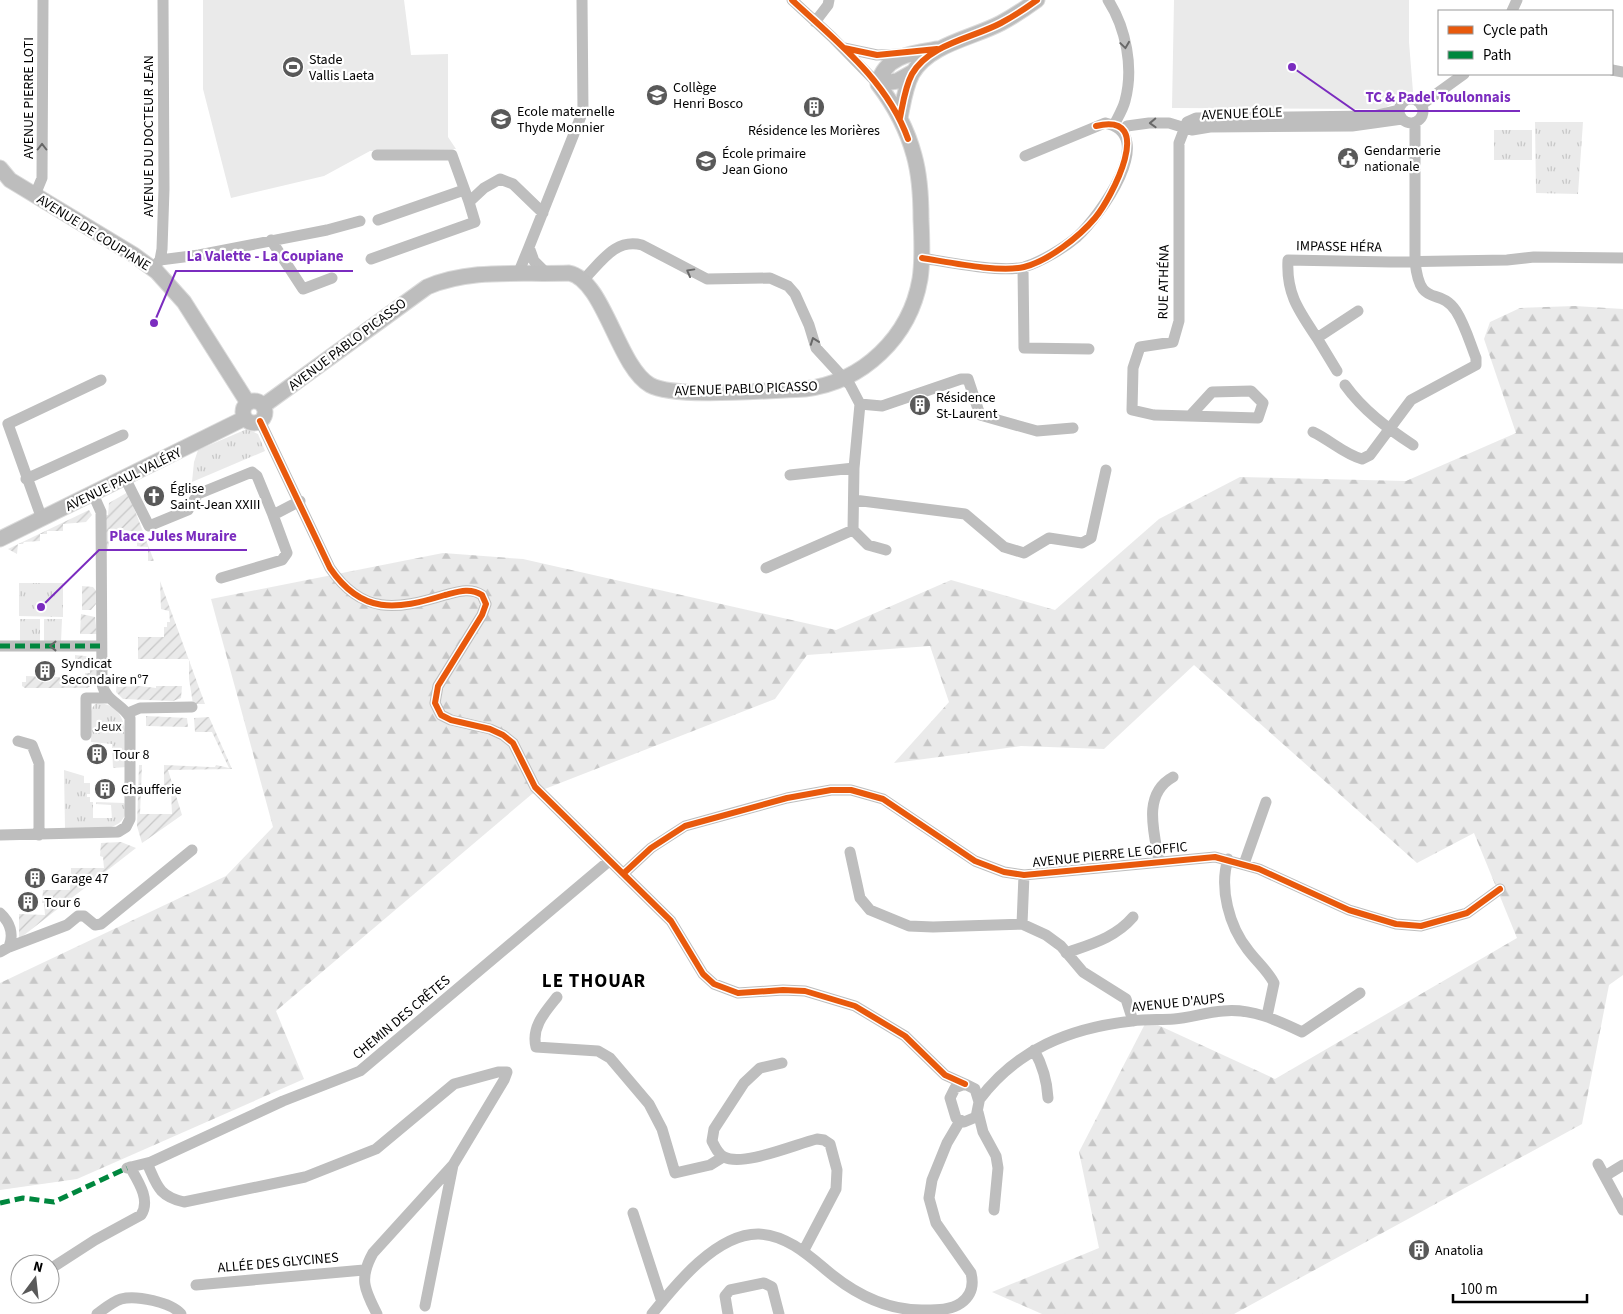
<svg xmlns="http://www.w3.org/2000/svg" width="1623" height="1314" viewBox="0 0 1623 1314" font-family="'Source Sans 3',sans-serif">
<style>
.grass{fill:url(#grass-tufts)}
.forest{fill:url(#forest-firs)}
.garden{fill:url(#garden-furrows)}
.pitch{fill:#eaeaea}
.lines{fill:none;stroke-linecap:round;stroke-linejoin:round}
.major-casing{stroke:#dbdbdb;stroke-width:17}
.minor{stroke:#bebebe;stroke-width:11}
.major{stroke:#bdbdbd;stroke-width:15}
.quiet{stroke:#00873e;stroke-width:5;stroke-dasharray:10 5;stroke-linecap:butt}
.cycleway-casing{stroke:#fff;stroke-width:9}
.cycleway{stroke:#e8590c;stroke-width:6}
.oneway{stroke:#686868}
.labels{text-anchor:middle;stroke-width:4.5;stroke-linejoin:round;paint-order:stroke}
.poi-label{font-size:14px;fill:#000;stroke:#fff;text-anchor:start}
.street-label{font-size:14px;fill:#000;stroke:#fff}
.park-label{font-size:14px;fill:#303030;stroke:#fff}
.district-label{font-size:19px;font-weight:bold;letter-spacing:1px;fill:#000;stroke:#fff}
.leader{fill:none;stroke:#7b2cbf;stroke-width:2}
.callout-dot{fill:#7b2cbf;stroke:#fff;stroke-width:2}
.callout-label{font-size:15px;text-anchor:middle;font-weight:bold;fill:#7b2cbf;stroke:#fff;stroke-width:4.5;stroke-linejoin:round;paint-order:stroke}
</style>
<defs>
<pattern id="grass-tufts" width="24" height="20" patternUnits="userSpaceOnUse" patternTransform="scale(1.25)"><rect width="24" height="20" fill="#eaeaea"/><path d="M3 7l-1-3M5 7V3M7 7l1-3M15 17l-1-3M17 17v-4M19 17l1-3" fill="none" stroke="#c7c7c7"/></pattern>
<pattern id="forest-firs" width="22" height="20" patternUnits="userSpaceOnUse" patternTransform="scale(1.25)"><rect width="22" height="20" fill="#eaeaea"/><path d="M5 1l3.5 6h-7zM16 11l3.5 6h-7z" fill="#c7c7c7"/></pattern>
<pattern id="garden-furrows" width="10" height="10" patternUnits="userSpaceOnUse" patternTransform="scale(1.25)"><rect width="10" height="10" fill="#eaeaea"/><path d="M-1 1l2-2M0 10L10 0M9 11l2-2" fill="none" stroke="#c7c7c7"/></pattern>
</defs>
<rect width="100%" height="100%" fill="#fff"/>
<!-- grass -->
<path class="grass" d="M1535 122H1583L1578 194 1536 193Z
M1494 130H1532V160H1494Z
M247 429 258 434 265 451 192 482 194 462 198 450Z
M19 583H63V617L19 616Z
M20 619H40V642H20Z
M44 619H62L61 642H44Z
M97 703C131 703 126 744 127 767L113 768 112 744 91 742C91 730 86 709 97 703Z
M64 770 84 776V783H90V794H87V797H90V802H93V818H112L111 805 96 804V802L124 803C127 807 127 812 124 817 115 835 82 828 65 828Z"/>
<!-- forest -->
<path class="forest" d="M1575 306 1623 309V975L1609 985 1582 1124 1234 1314H1042L992 1292 1099 1248 1079 1152 1147 1020 1275 1079 1517 938 1474 833 1417 863 1194 665 1104 749 1021 746 894 763 949 702 930 646 807 655 775 699 532 794 276 1011 304 1079 77 1179 0 1190V983L226 876 273 827 211 599 443 553 523 559 836 630 951 580 1055 610 1159 519 1240 477 1406 481 1516 433 1484 339 1490 322 1520 308Z"/>
<!-- garden -->
<path class="garden" d="M128 492 154 561H148V547L134 546H137V532L124 530V539H110L107 552H105V515H108L109 503Z
M89 510 92 515 86 522 63 524V531H47V534H40V541L24 542 23 544H18L17 554 8 549Z
M160 581 205 704H193L189 679V659H138V637H164V627H167V622H170L169 611 161 609Z
M82 586 93 587 97 592 96 604 91 610H82Z
M81 614 95 617 97 634H80Z
M75 655 94 657C97 669 100 683 87 688H25L22 686V682H26V676L85 678V673H90L89 662 75 661Z
M117 678 118 687 140 686 156 688V686H182L181 698 173 701 123 699 116 692Z
M146 716 187 718 188 727 146 726Z
M209 717 232 769 168 770 182 815 142 843 137 826 139 765H142L140 814H172L171 790H164V765L210 767H215L216 765 229 768 212 732H195L194 718Z
M121 842 136 848 19 939V914L45 915 44 903H42L43 890H70L71 868H104L103 857 100 856 101 843Z"/>
<!-- pitch -->
<path class="pitch" d="M203 0H404L411 55 448 54V137L456 149 370 151 324 176 231 198 203 89Z
M1174 0H1409V42L1413 92 1383 109 1172 108Z"/>
<g class="lines">
<!-- major casing -->
<g class="major-casing">
<path id="major" d="M878 84C885 55 913 53 938 49
M878 84 897 81 913 72
M900 118C903 103 905 87 912 74 929 44 973 38 1001 23 1014 16 1026 8 1037 0
M0 168 10 180 134 255 157 272 184 302 248 403
M243 412a11 11 0 1 1 22 0a11 11 0 1 1-22 0Z
M263 406 427 287C471 268 521 275 569 273 604 280 618 367 650 385 675 399 772 390 805 389 863 382 910 337 920 279 923 260 922 239 921 219 921 197 920 176 914 155 907 129 894 105 878 84
M0 539 245 418"/>
</g>
<!-- minor -->
<path class="minor" d="M792 0 832 37 878 84
M1108 0C1126 28 1134 68 1125 101 1123 109 1118 117 1114 125
M1512 11 1517 0
M815 22 828 5 829 0
M844 48 877 55 904 54
M1612 70 1623 72
M1399 111a12 12 0 1 1 24 0a12 12 0 1 1-24 0Z
M1421 105 1464 74
M1123 131 1127 126 1149 123H1169L1192 130 1210 127 1352 126 1402 119
M377 155H452L469 202 484 188 500 179 513 184 543 213
M35 195 42 178 43 0
M378 220 464 190
M271 240 303 289 332 278
M922 258C947 262 1001 273 1024 267 1041 262 1064 248 1077 237 1099 217 1160 134 1105 123L1025 156
M371 259 475 222 469 202
M160 260 199 255 327 230 360 221
M1023 268 1024 348 1089 349
M153 269 160 260 162 249 164 189 163 0
M518 274 529 247
M547 274 534 261 529 247 583 111 582 0
M583 280C601 263 614 238 642 245L707 279 770 278 788 286 795 294 809 325 816 348 850 385 860 404 854 468 853 530 766 568
M1317 338C1299 311 1286 294 1288 260L1390 262 1507 260 1534 257 1623 258
M1337 371 1317 338 1358 311
M1345 385C1363 410 1387 428 1413 445
M860 404 882 406 961 379H968L980 415 1037 431 1073 428
M1190 416 1212 392 1251 391 1263 403 1258 418 1154 415 1132 410 1133 368 1140 347 1173 342 1179 321V143L1187 122 1196 118 1373 116 1399 110
M260 421 330 568C362 615 396 610 445 595 457 592 470 587 482 595L486 604 482 615 438 686 435 703 441 715 451 720 490 729 503 735 513 743 535 787 671 921 703 974 714 984 738 993 783 990 805 991 855 1006 905 1036 945 1075 965 1084
M1313 432C1330 440 1344 454 1362 459L1370 455 1411 400 1476 365V358C1470 343 1465 325 1456 311 1439 285 1420 311 1415 261V122
M790 475 854 468
M125 478 149 526 188 510 198 494 252 472 257 476 273 515 300 501
M26 479 123 435
M854 500 965 514 1004 547 1024 553 1049 538 1082 543 1091 538 1106 470
M42 519 8 424 101 380
M853 530 868 545 886 550
M221 578 282 560 287 553 273 515
M0 646H101
M128 713 140 708 192 707
M86 735V698H108
M18 741 32 745 39 763V835
M0 835 118 832 126 827 130 819V718C123 704 106 702 102 684L101 512 93 494
M850 852 860 898 870 910 909 926 933 927 1022 924 1046 935 1061 946 1083 972 1126 999 1133 1021
M1228 859C1219 888 1229 926 1248 950 1257 962 1267 970 1274 983L1267 1016
M1159 861C1154 832 1142 794 1173 777
M1244 864 1266 802
M623 874 651 848 685 826 787 798 831 790H851L883 799 975 861 1004 872 1024 875 1215 857 1259 869 1349 910 1396 924 1421 926 1467 913 1500 889
M0 913C10 922 14 934 9 947L0 952
M1022 924 1024 875
M9 947 67 925 78 916H84L95 925 101 924 192 850
M1066 953C1091 944 1115 938 1133 917
M557 997C545 1012 531 1027 536 1047L598 1051 610 1058 649 1104 662 1129 675 1173 710 1165 723 1157
M1034 1050C1043 1066 1047 1080 1048 1098
M782 1063 760 1068 744 1083 714 1129 712 1141C715 1147 718 1154 724 1157 743 1167 796 1144 817 1139L824 1140 830 1144 837 1170 836 1189 804 1250
M965 1084 975 1089 979 1102 976 1117 964 1122 956 1118 950 1098 955 1088Z
M979 1100C1017 1049 1070 1028 1132 1021 1146 1019 1160 1020 1174 1019 1190 1018 1206 1012 1223 1011 1251 1008 1277 1020 1302 1032L1360 993
M978 1112 983 1132 996 1156 998 1168 994 1210
M147 1163C157 1185 158 1196 184 1202L305 1177 376 1149 454 1084 498 1072H507L504 1080 453 1165 373 1253C359 1278 364 1289 377 1314
M1598 1164 1623 1210
M127 1168 151 1162 283 1101 360 1071 609 861
M1605 1176 1623 1165
M633 1213 662 1302
M50 1269 95 1240 141 1215C151 1200 138 1181 130 1167
M196 1285 364 1270
M425 1306 453 1165
M97 1314C104 1309 112 1302 121 1299 136 1295 171 1302 181 1314
M652 1314C676 1284 717 1233 759 1234 785 1235 806 1253 825 1269 853 1293 887 1311 925 1310 937 1310 951 1310 961 1303 972 1295 974 1285 971 1273L936 1223 929 1198 932 1180 947 1143 960 1121
M728 1314 725 1296 730 1290 764 1283 772 1287 779 1314"/>
<!-- major -->
<use href="#major" class="major"/>
<!-- quiet -->
<path class="quiet" d="M0 646H101
M0 1203 23 1198 54 1202 127 1168"/>
<!-- cycleway casing -->
<g class="cycleway-casing">
<path id="cycleway" d="M792 0C836 41 887 80 908 139
M844 48 877 55 937 49
M900 118C903 103 905 87 912 74 929 44 973 38 1001 23 1014 16 1026 8 1037 0
M922 258C948 262 999 273 1024 267 1048 261 1079 237 1095 218 1111 199 1158 111 1096 126
M260 421 330 568C362 615 396 610 445 595 457 592 470 587 482 595L486 604 482 615 438 686 435 703 441 715 451 720 490 729 503 735 513 743 535 787 671 921 703 974 714 984 738 993 783 990 805 991 855 1006 905 1036 945 1075 965 1084
M623 874 651 848 685 826 787 798 831 790H851L883 799 975 861 1004 872 1024 875 1215 857 1259 869 1349 910 1396 924 1421 926 1467 913 1500 889"/>
</g>
<!-- cycleway -->
<use href="#cycleway" class="cycleway"/>
</g>
<!-- one-way arrows -->
<defs><path id="oneway-chevron" d="M-2-3.5L2.5 0L-2 3.5" fill="none" stroke-width="1.6" stroke-linecap="round" stroke-linejoin="round" transform="scale(1.25)"/></defs>
<g class="oneway">
<use href="#oneway-chevron" transform="translate(1125 45) rotate(82)"/>
<use href="#oneway-chevron" transform="translate(1153 123) rotate(178)"/>
<use href="#oneway-chevron" transform="translate(42 147) rotate(-90)"/>
<use href="#oneway-chevron" transform="translate(690 272) rotate(-151)"/>
<use href="#oneway-chevron" transform="translate(814 341) rotate(-110)"/>
<use href="#oneway-chevron" transform="translate(53 646) rotate(180)"/>
</g>
<!-- icons -->
<defs>
<g id="stadium-disc" transform="scale(1.125)"><circle r="9.5" fill="#595959" stroke="#fff"/><path d="M0-5a6.5 5 0 1 0 0 10a6.5 5 0 1 0 0-10ZM-3.5-1.8h7v3.6h-7Z" fill="#fff"/></g>
<g id="school-disc" transform="scale(1.125)"><circle r="9.5" fill="#595959" stroke="#fff"/><path d="M0-5L7-2L0 1L-7-2ZM-4 1L0 2.5L4 1V4Q0 6-4 4Z" fill="#fff"/></g>
<g id="building-disc" transform="scale(1.125)"><circle r="9.5" fill="#595959" stroke="#fff"/><path d="M-4-6H4V6H1V3H-1V6H-4ZM-2.5-4.3h1.7v1.8h-1.7ZM.8-4.3h1.7v1.8H.8ZM-2.5-1h1.7V.8h-1.7ZM.8-1h1.7V.8H.8Z" fill="#fff"/></g>
<g id="civic-disc" transform="scale(1.125)"><circle r="9.5" fill="#595959" stroke="#fff"/><path d="M-.6-6.5H3V-4.5H.6V-3L4-1V1h2V6H-6V1h2V-1L-.6-3ZM-1.2 2.5V6h2.4V2.5Z" fill="#fff"/></g>
<g id="church-disc" transform="scale(1.125)"><circle r="9.5" fill="#595959" stroke="#fff"/><path d="M-1.2-6h2.4v3.5h3.3v2.4h-3.3V6h-2.4V-.1h-3.3v-2.4h3.3Z" fill="#fff"/></g>
</defs>
<g fill-rule="evenodd">
<use href="#stadium-disc" x="293" y="67"/>
<use href="#school-disc" x="657" y="95"/>
<use href="#building-disc" x="814" y="107"/>
<use href="#school-disc" x="501" y="119"/>
<use href="#civic-disc" x="1348" y="158"/>
<use href="#school-disc" x="706" y="161"/>
<use href="#building-disc" x="920" y="405"/>
<use href="#church-disc" x="154" y="496"/>
<use href="#building-disc" x="45" y="671"/>
<use href="#building-disc" x="97" y="754"/>
<use href="#building-disc" x="105" y="789"/>
<use href="#building-disc" x="35" y="878"/>
<use href="#building-disc" x="28" y="902"/>
<use href="#building-disc" x="1419" y="1250"/>
</g>
<g class="labels">
<!-- poi labels -->
<g class="poi-label">
<text x="309" y="64">Stade<tspan x="309" dy="16">Vallis Laeta</tspan></text>
<text x="673" y="92">Collège<tspan x="673" dy="16">Henri Bosco</tspan></text>
<text x="517" y="116">Ecole maternelle<tspan x="517" dy="16">Thyde Monnier</tspan></text>
<text x="814" y="135" text-anchor="middle">Résidence les Morières</text>
<text x="1364" y="155">Gendarmerie<tspan x="1364" dy="16">nationale</tspan></text>
<text x="722" y="158">École primaire<tspan x="722" dy="16">Jean Giono</tspan></text>
<text x="936" y="402">Résidence<tspan x="936" dy="16">St-Laurent</tspan></text>
<text x="170" y="493">Église<tspan x="170" dy="16">Saint-Jean XXIII</tspan></text>
<text x="61" y="668">Syndicat<tspan x="61" dy="16">Secondaire n°7</tspan></text>
<text x="113" y="759">Tour 8</text>
<text x="121" y="794">Chaufferie</text>
<text x="51" y="883">Garage 47</text>
<text x="44" y="907">Tour 6</text>
<text x="1435" y="1255">Anatolia</text>
</g>
<!-- street labels -->
<g class="street-label">
<text transform="translate(28 98) rotate(-90)" y="5">AVENUE PIERRE LOTI</text>
<text transform="translate(1242 113) rotate(-2)" y="5">AVENUE ÉOLE</text>
<text transform="translate(148 136) rotate(-90)" y="5">AVENUE DU DOCTEUR JEAN</text>
<text transform="translate(94 232) rotate(32)" y="5">AVENUE DE COUPIANE</text>
<text transform="translate(1339 246) rotate(1)" y="5">IMPASSE HÉRA</text>
<text transform="translate(1163 282) rotate(-89)" y="5">RUE ATHÉNA</text>
<text transform="translate(347 344) rotate(-37)" y="5">AVENUE PABLO PICASSO</text>
<text transform="translate(746 388) rotate(-2)" y="5">AVENUE PABLO PICASSO</text>
<text transform="translate(123 479) rotate(-26)" y="5">AVENUE PAUL VALÉRY</text>
<text transform="translate(1110 854) rotate(-6)" y="5">AVENUE PIERRE LE GOFFIC</text>
<text transform="translate(1178 1002) rotate(-6)" y="5">AVENUE D'AUPS</text>
<text transform="translate(401 1017) rotate(-40)" y="5">CHEMIN DES CRÊTES</text>
<text transform="translate(278 1262) rotate(-5)" y="5">ALLÉE DES GLYCINES</text>
</g>
<!-- park labels -->
<g class="park-label">
<text x="108" y="731">Jeux</text>
</g>
<!-- district labels -->
<g class="district-label">
<text x="594" y="987">LE THOUAR</text>
</g>
</g>
<!-- callouts -->
<path class="leader" d="M1292 67L1355 111H1520M154 323L176 271H353M41 607L99 550H247"/>
<g class="callout-dot">
<circle cx="1292" cy="67" r="5"/>
<circle cx="154" cy="323" r="5"/>
<circle cx="41" cy="607" r="5"/>
</g>
<g class="callout-label">
<text x="1438" y="102">TC &amp; Padel Toulonnais</text>
<text x="265" y="261">La Valette - La Coupiane</text>
<text x="173" y="541">Place Jules Muraire</text>
</g>
<!-- legend -->
<rect x="1438" y="10" width="175" height="65" fill="#ffffff" stroke="#999999"/>
<rect x="1448" y="26" width="25" height="8" fill="#e8590c" stroke="#999999"/>
<text x="1483" y="35" font-size="15" fill="#000000">Cycle path</text>
<rect x="1448" y="51" width="25" height="8" fill="#00873e" stroke="#999999"/>
<text x="1483" y="60" font-size="15" fill="#000000">Path</text>
<!-- north arrow -->
<g transform="translate(35 1279) rotate(15)"><circle r="24" fill="#ffffff" stroke="#999999"/>
<path d="M0-4L9 19L0 12L-9 19Z" fill="#595959"/>
<text y="-8" font-size="14" font-weight="bold" text-anchor="middle" fill="#000000">N</text>
</g>
<!-- scale -->
<path d="M1453 1294v8h134v-8" fill="none" stroke="#000000" stroke-width="2.5"/>
<text x="1460" y="1294" font-size="15" fill="#000000" stroke="#ffffff" stroke-width="4" paint-order="stroke">100 m</text>
</svg>
